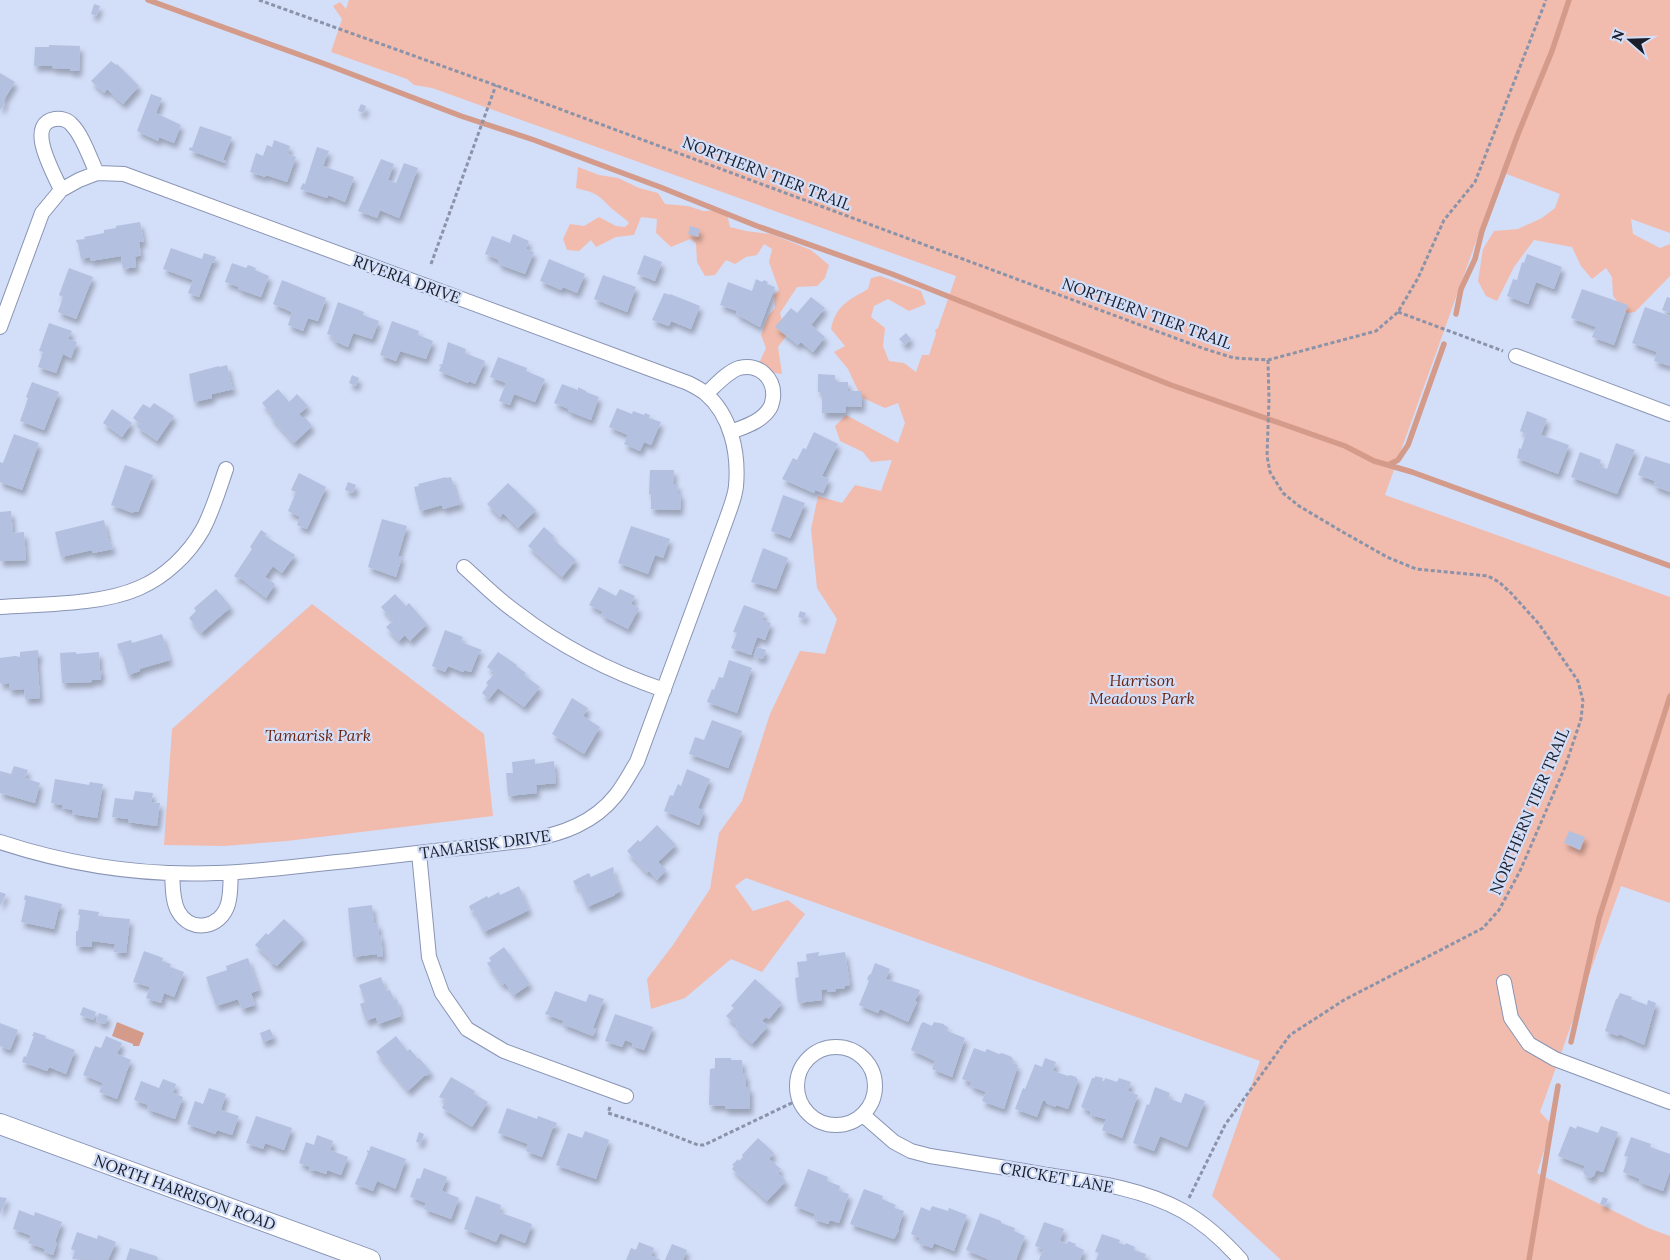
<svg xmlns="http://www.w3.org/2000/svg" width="1670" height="1260" viewBox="0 0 1670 1260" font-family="Lora,serif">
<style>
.green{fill:#f1bcae}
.water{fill:#d49b8b}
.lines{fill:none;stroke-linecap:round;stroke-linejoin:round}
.stream{stroke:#d49b8b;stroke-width:5.5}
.building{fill:#b3c0e0;filter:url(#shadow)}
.street-casing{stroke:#8894b3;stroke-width:16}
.secondary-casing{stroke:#8894b3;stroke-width:22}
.path{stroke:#8b93a9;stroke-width:3;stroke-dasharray:4 2.5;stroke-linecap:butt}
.street{stroke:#fff;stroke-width:14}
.secondary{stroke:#fff;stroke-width:20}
.labels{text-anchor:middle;stroke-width:4.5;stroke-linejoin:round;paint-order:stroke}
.street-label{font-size:16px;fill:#191e2a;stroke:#d3def9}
.park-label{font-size:16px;font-style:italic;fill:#692512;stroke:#d3def9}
</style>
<defs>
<filter id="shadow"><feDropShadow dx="3" dy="5.5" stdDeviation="2.5" flood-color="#0004"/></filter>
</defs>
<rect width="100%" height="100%" fill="#d3def9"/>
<!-- green -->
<path class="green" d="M349 0H1670V233L1631 219 1633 234 1660 248 1670 244V276L1635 312 1627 313 1613 296 1612 277 1606 268 1592 279 1581 266 1572 247 1534 240 1514 267 1497 301 1486 296 1478 281 1483 249 1494 231 1518 229 1542 218 1555 208 1560 194 1501 172 1385 495 1670 597V903L1621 886 1540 1112 1552 1125 1537 1173 1648 1228 1670 1236V1260H1281L1212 1196 1260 1061 746 878 735 886 753 911 788 900 805 914 762 972 731 959 685 998 651 1009 647 979 673 945 710 889 719 833 742 801 770 714 800 651 825 654 837 619 817 588 811 529 818 496 842 503 855 485 881 491 892 460 871 462 863 452 840 441 835 426 846 415 898 443 905 423 898 403 885 408 861 397 848 369 834 352 845 346 831 329C836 305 849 300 868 289L871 278 880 276 921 291 926 304 909 311 888 299 874 306 871 317 885 328 883 346 889 361 904 363 916 372 922 355H929L936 334 935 330 938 328 956 276 432 88 414 85 407 79 331 52 342 19 333 6 340 2 346 9Z
M578 167 599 175 618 178 639 188 658 193 665 204 688 206 703 211 726 210 730 227 746 231 771 234 811 250 829 265 825 278 817 286 797 287 780 313 786 336 778 347 782 374 769 372 760 361 766 348 761 335 768 316 775 308 774 295 779 290 769 262 772 249 764 244 757 255 746 257 735 264 726 260 715 275 705 276 697 262 696 243 690 239 671 247 656 233 657 219 641 217 634 235 616 237 596 247 591 240 579 251 567 250 563 239 570 224 584 226 599 217 616 226 625 227 629 223C623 216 616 213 610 207 597 193 595 193 576 188Z
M312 604 484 734 493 816 287 841 224 846 164 845 172 729Z"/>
<!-- water -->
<path class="water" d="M117 1022 144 1033 139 1046H133V1044L112 1036Z"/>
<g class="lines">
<!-- stream -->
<path class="stream" d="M148 0 325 64 461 116 534 140 660 187 757 226 892 274 1171 385 1345 446 1374 461 1388 465 1398 460 1408 445 1444 344
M1456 314 1461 289 1475 259 1482 231 1518 134 1552 51 1569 0
M1388 465 1412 472 1670 566
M1571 1042 1599 918 1670 696
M1529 1260 1558 1086"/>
</g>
<!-- building -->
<path class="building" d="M94 4 100 6 96 16 91 14Z
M49 45 80 46 79 71H70V69L52 68 53 66H34L35 47H49Z
M111 61 116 65 117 64 139 86 123 104 107 89 104 93 91 81Z
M0 73 15 82 3 101 5 103 0 110Z
M151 94 162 98 156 113 181 125 174 143 159 137 158 141 137 131Z
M361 104 366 106 364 113 358 111Z
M200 126 232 137 223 160H226L225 163 189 150 190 147 192 148Z
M274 140 290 146 288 154 296 157 287 182 266 175 265 177 250 172 256 153 263 156 267 145 272 147Z
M317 147 329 151 323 166 354 177 345 202 328 195 327 198 300 189 303 183 305 184Z
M381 159 394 164 388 180 396 183 404 163 418 168 399 218 380 210 377 218 358 211Z
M140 222 144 242H139L141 255 135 257 136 267 123 269 121 256 90 261V257L81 259 78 243H77L76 240 85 239 84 237 104 233V230L116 228V226Z
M690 226 700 229 698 237 688 234Z
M513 234 529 241 526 249 534 252 525 274 498 264 499 260 485 254 492 236 510 243Z
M171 248 202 259 204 253 216 257 214 263 212 262 199 297 188 293 193 280 163 269Z
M1527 254 1562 267 1554 289 1536 282 1528 304 1507 296 1513 279 1517 280 1522 262 1524 263Z
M644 255 662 262 655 281 637 274Z
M549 259 585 274 577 293 563 287 561 290 540 281Z
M232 263 246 268 248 265 256 268 255 270 269 276 261 297 238 289 239 287 225 282Z
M69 268 93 277 76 319 58 312 63 297 59 295Z
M603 275 636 287 627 312 594 299Z
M756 279 762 282 764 280 768 282 767 284 775 287 760 327 736 314 737 311 720 305 728 282 752 291Z
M282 280 326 298 318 321 308 318 303 331 288 325 292 312 273 304Z
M1582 289 1628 305 1614 345 1592 337 1596 327 1571 318Z
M664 293 670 295V294L700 306 691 329 671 321 669 326 652 320Z
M811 297 825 308 811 325 825 337 813 352 801 342 798 345 775 327 791 308 797 313Z
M1667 297 1670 298V313L1662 310Z
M338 302 364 312 363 315 379 321 372 339 353 333 348 347 332 340 333 336 327 334Z
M1645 307 1670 316V366L1654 361 1657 352 1632 343Z
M392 321 419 331 418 335 433 341 426 359 400 351 396 361 380 355Z
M49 323 72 331 68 339 77 342 71 358 63 354 56 373 38 367 43 352 39 351Z
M906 333 911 339 905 345 899 339Z
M448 342 466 349 465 353 485 361 475 384 469 381 468 383 439 371 441 366H439L440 364 442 365Z
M498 357 527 368 526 371 545 379 535 402 514 394 510 405 499 401 506 383 490 377Z
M227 365 232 386 234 389 212 394V398L194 402 189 374 219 366V367Z
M818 374 835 375V382H848V391H862V407L846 406 845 413H822V392H818Z
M352 375 359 378 356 386 349 383Z
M32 382 59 392 44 430 20 421 28 398 26 397Z
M562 384 578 390V387L586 391V392L599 397 591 420 568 411 569 409 554 403Z
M278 389 289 402 297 394 308 406 299 414 303 419 305 417 312 426 294 443 270 416 272 415 262 403Z
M154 403 174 416 157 441 137 427 139 423 133 418 143 404 150 408Z
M617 408 632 414 633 411 644 415 645 413 650 415 649 418 661 422 651 445 644 442 640 451 624 444 628 435 609 427Z
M112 409 132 423 122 437 103 423Z
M1527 411 1547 419 1541 435 1569 445 1558 474 1517 458 1519 448 1521 449 1526 434 1520 431Z
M814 432 838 444 822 476 829 479 823 493 815 490 814 493 782 479 793 458 797 460 803 448 806 449Z
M14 434 39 443 22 490 0 482V462L3 463Z
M1616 443 1635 450 1617 494 1571 477 1580 452 1601 460 1599 466 1607 469Z
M1645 456 1670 464V492L1654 486 1655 481 1638 475Z
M125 465 153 475 138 512 134 511 133 513 111 505Z
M650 470H674L673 484H678L677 493H681L680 510 651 509V494H649Z
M299 473 326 487 307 529 297 525 300 517 288 511 296 492 291 490Z
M446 477V478L451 477 457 497H459L461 504 443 509 442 505 420 511 414 487 419 486 418 484Z
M348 482 356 485 353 493 345 490Z
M508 483 536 510 518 528 503 513 500 517 487 504Z
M783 495 805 503 790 538 771 531Z
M11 511 13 533 24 532 26 560 0 561V512Z
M382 519 407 526 398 556 402 557 396 577 368 567Z
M104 520 109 543 111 542 113 549 93 553 92 550 61 557 55 532Z
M631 526 670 539 663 558 655 555 648 574 618 563Z
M544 527 554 536 552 538 576 560 562 577 528 546Z
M261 530 267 534 265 536 295 555 282 573 273 566 265 577 275 584 266 598 239 577 238 579 234 576 252 549 250 547Z
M763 548 788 558 776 589 751 582Z
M599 587 616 596 620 589 635 596 631 604 639 608 628 629 601 615 603 612 589 605Z
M216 589 231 607 201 633 189 618 196 611 194 608Z
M395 594 406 606 409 603 427 624 410 641 405 635 399 641 386 627 393 621 381 607Z
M744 605 765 613 762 620 771 623 765 640 757 637 751 655 731 648 737 633 733 632Z
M800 611 806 613 804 619 798 617Z
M445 630 463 637 461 642 482 650 480 652H479L471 672 464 670 463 672 448 666 445 672 432 666Z
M162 634 170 660 139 669 140 671 128 675 121 650H119L117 644 131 640 132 643Z
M757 647 766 650 763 659 754 656Z
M38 650 39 658H37L40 698 25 699 24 689 9 690V683L1 684 0 682V658L15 656 20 657V652Z
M76 652V654L99 652 100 670H102V675H100L101 680H91L92 682 62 683 60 653Z
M498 652 517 665 516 666 526 673 524 675 540 687 524 707 498 688 489 699 482 693 488 685 486 683 495 673 487 667Z
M729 660 752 668 737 713 707 702 712 689 714 690 719 677 723 678Z
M572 698 588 708 583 716 600 727 584 754 552 734Z
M712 720 742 731 728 768 689 754 695 737 704 740Z
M535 759V764L554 761 556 783 536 785 537 793 508 796 506 773H513L512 762Z
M14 766 28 770 25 778 40 783 35 803 0 793V771L11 774Z
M687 769 710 779 698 808 704 811 699 825 664 811 670 795 673 796 678 784 681 786Z
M55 779 89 785 90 782 103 784 97 818 72 814 73 810 62 808V805L51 803Z
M135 791 153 793 151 802 160 803 157 826 128 822V819L112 817 115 798 133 800Z
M657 825 676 845 658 862 666 870 657 880 649 871 647 873 627 851 638 840 640 842Z
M1569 831 1585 837 1580 850 1564 843Z
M613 867 614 871 613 872 621 891 615 894V895L587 907 578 886 576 887 573 881 589 873 591 877Z
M519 886 529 910 484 932 473 910 471 911 469 906 487 896 488 898 499 892 500 895Z
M0 892 6 894 0 906Z
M25 895 62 904 61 908H59L54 929 21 922 26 900H24Z
M372 905 374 924 378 923 379 935H381L383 956 377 957V954L353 957 348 908Z
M79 909 99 912 98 916 130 919 126 953 114 952 115 944 92 941V947L76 946V931H78L80 915H78Z
M284 919 304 938 277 966 273 963 272 964 269 961 270 959 255 945 266 933 268 935Z
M504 947 530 984 514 995 505 983 502 985 487 963 491 961 489 958Z
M144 951 163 958 162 961 171 964 170 967 184 972 174 997 164 993 161 1003 146 998 150 987 133 982Z
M819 952 818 956 845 952 850 985 845 986V988L836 989V991L828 992 827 989 821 990 822 1000 798 1003 795 978 799 977 797 962 807 961 806 954Z
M248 958 259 990 251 993 255 1005 242 1009 238 999 216 1006 206 977 227 970 226 966Z
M875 963 890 969 886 979 920 990 915 1001 917 1002 908 1022 880 1009 878 1013 859 1005 869 981 867 979 869 975 871 974Z
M381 977 386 991 390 990 394 1000 397 999 401 1016 378 1024 376 1017 366 1021 360 1004 365 1002 359 985Z
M755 979 782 1003 769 1019 766 1017 762 1021 768 1026 752 1044 735 1028 737 1026 726 1016 734 1008 731 1006Z
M555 991 586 1002 589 994 604 999 593 1028 596 1029 593 1036 562 1024 564 1021 545 1014 546 1011H547Z
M1620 993 1632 997 1631 999 1647 1005 1648 1000 1656 1003 1644 1045 1619 1034 1618 1036 1605 1031 1616 999H1617Z
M83 1007 96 1012 93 1020 80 1015Z
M99 1013 108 1016 105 1024 96 1021Z
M615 1014 653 1027 644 1050 632 1046 633 1043 625 1040 622 1047 605 1041Z
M923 1022 932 1026 934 1022 944 1024V1025L948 1027 947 1031 965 1038 952 1077 932 1069 935 1061 911 1050 921 1024Z
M0 1023 18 1030 10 1050 0 1046Z
M270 1029 274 1038 263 1042 260 1033Z
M34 1032 46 1036 45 1038 75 1050 66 1074 49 1067 47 1071 22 1062 24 1056 26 1057 34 1036H32Z
M106 1036 122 1043 117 1054 131 1060 117 1099 99 1092 103 1083 83 1075 95 1046 101 1048Z
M396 1036 407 1051 410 1049 418 1059 419 1058 431 1072 426 1076 425 1075 408 1091 376 1052Z
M974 1048 985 1052 987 1049 999 1054 1002 1053 1012 1057 1013 1060 1012 1063 1018 1065 1004 1109 982 1101 986 1092 970 1086 971 1082 962 1079Z
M715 1058H731V1060H742L743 1073 746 1074V1087H750V1109H725V1106L709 1105 710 1069 715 1068Z
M1045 1058 1056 1062 1053 1071 1068 1076 1070 1075 1076 1077 1078 1080 1068 1109 1056 1105 1055 1107 1046 1103 1047 1102 1043 1100 1037 1117 1015 1109 1023 1088 1025 1089 1035 1064 1042 1067Z
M1095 1076 1103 1078 1102 1081H1104L1105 1078 1117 1082 1119 1078 1131 1082 1128 1091 1138 1095 1122 1138 1102 1130 1106 1119 1090 1115 1091 1112 1081 1107 1092 1078H1095Z
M451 1077 475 1091 474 1094 488 1102 472 1127 442 1108 446 1100 439 1097Z
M163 1079 176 1084 173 1093 183 1097 175 1119 147 1109 148 1105 134 1100 141 1081 159 1088Z
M1155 1087 1170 1093 1168 1098 1181 1103 1185 1093 1205 1101 1187 1147 1160 1136 1154 1151 1133 1143 1147 1104 1149 1105Z
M209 1088 226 1094 221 1110 239 1116 232 1135 217 1130 215 1134 187 1124 195 1101 203 1104Z
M507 1108 537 1119 538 1116 557 1123 555 1128 553 1127 542 1157 526 1151 528 1144 498 1133Z
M256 1116 292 1128 284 1150 265 1143 263 1149 246 1143Z
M1570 1126 1576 1129 1577 1126 1598 1133 1601 1126 1618 1132 1603 1172 1596 1170 1594 1176 1590 1178 1585 1175 1583 1171 1585 1166 1558 1156Z
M585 1131 609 1140 596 1179 556 1165 568 1133 582 1138Z
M419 1132 424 1134 421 1143 416 1142Z
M317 1135 333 1141 330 1150 348 1157 341 1175 327 1170 326 1174 314 1170V1171L309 1170 310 1167 299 1163 306 1142 314 1145Z
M1631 1137 1651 1144 1650 1147 1670 1154V1171L1663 1191 1639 1182 1640 1179 1623 1172 1628 1157 1624 1156Z
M758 1138 774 1153 769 1159 781 1169 778 1173 786 1181 767 1201 732 1169 734 1166 732 1165 738 1159 739 1161 743 1157 742 1155Z
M371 1146 406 1159 396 1187V1189L377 1181 373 1191 355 1184 368 1153 367 1152V1150L369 1151Z
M424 1168 447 1177 442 1191 459 1198 451 1219 424 1209 426 1203 410 1197 417 1178 420 1179Z
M808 1169 828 1177 827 1181 840 1186 839 1191 849 1194 839 1223 830 1220 828 1224 813 1219 815 1214 794 1206Z
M864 1189 883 1196 882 1199 896 1205 894 1208 904 1211 898 1229 899 1230 894 1239 850 1224Z
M476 1196 501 1205 499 1212 532 1224 525 1243 500 1233 496 1242 464 1229Z
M0 1197 7 1198 0 1214Z
M1603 1197 1608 1199 1605 1206 1600 1204Z
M932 1206 948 1211 949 1208 967 1215 954 1251 934 1243 932 1248 918 1243 920 1238 911 1234 921 1207 930 1211Z
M19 1210 34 1216 35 1212 62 1222 55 1242 57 1243 53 1255 44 1252 45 1249 28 1243 31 1236 27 1234 13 1229Z
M980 1213 1001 1221V1223L1015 1228 1014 1231 1025 1236 1016 1260H990L966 1250Z
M1044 1222 1064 1229 1060 1241 1067 1244 1068 1241 1076 1244 1075 1246 1084 1250 1080 1260H1039L1043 1249 1035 1246Z
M77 1232 97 1239 98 1235 116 1242 108 1260 72 1259 75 1251 71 1249Z
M1102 1234 1120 1240 1119 1243 1125 1245 1126 1243 1135 1247 1134 1250 1146 1254 1144 1260H1096L1099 1253 1095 1252Z
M639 1242 654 1248 651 1256 661 1260H626L631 1248 636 1250Z
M672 1244 687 1250 683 1260H665Z
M130 1248 156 1256 158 1258 157 1260H126Z"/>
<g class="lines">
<!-- street casing -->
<g class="street-casing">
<path id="street" d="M61 190C55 175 24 124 55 119 61 118 68 120 72 125 83 136 90 159 97 173
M0 327 42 213 61 190 79 180 97 173 124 174 688 383C694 386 700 389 705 393 731 415 739 453 736 486 735 498 729 511 725 523L637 762C630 773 624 785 616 795 594 823 562 834 529 840 468 847 408 854 348 861 304 865 260 872 216 873 143 876 70 865 0 842
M1516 356 1670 414
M706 394C715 386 727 372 739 368 759 363 775 378 773 398 772 402 772 405 770 408 761 422 746 426 731 432
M464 567C481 582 497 599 516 612 560 646 611 672 664 690
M0 607C42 604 101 605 139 588 165 577 189 554 203 529 213 510 219 489 226 469
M419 853 429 957 442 993 467 1029 504 1051 626 1096
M172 873C173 885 172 900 178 911 191 934 221 928 228 904 231 894 230 883 231 873
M1504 982 1511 1018 1529 1044 1555 1059 1670 1102
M797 1086a39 39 0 1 1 78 0a39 39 0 1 1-78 0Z
M863 1115 894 1142 911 1151 930 1156C969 1162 1008 1168 1047 1175 1093 1182 1141 1188 1183 1211 1206 1224 1224 1241 1241 1260"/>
</g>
<!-- secondary casing -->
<g class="secondary-casing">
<path id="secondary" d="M0 1124 370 1260"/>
</g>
<!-- path -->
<path class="path" d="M259 0 506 89 1202 348 1234 358 1268 360 1376 331 1398 312 1418 278 1444 220 1475 182 1546 0
M431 264 496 85
M1398 312 1503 351
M610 1107 608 1113 646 1125 698 1145H704L800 1099
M1189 1198 1225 1125 1290 1035 1344 1000 1483 928 1499 910 1520 871 1565 767 1581 719 1583 701 1578 681 1539 624 1511 593 1499 582 1488 576 1416 569 1387 557 1341 531 1299 506 1283 493 1270 472 1267 456 1269 400 1268 360"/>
<!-- street -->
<use href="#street" class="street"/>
<!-- secondary -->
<use href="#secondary" class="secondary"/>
</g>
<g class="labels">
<!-- street labels -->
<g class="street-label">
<text transform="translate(767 173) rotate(21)" y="6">NORTHERN TIER TRAIL</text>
<text transform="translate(407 279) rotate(20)" y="6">RIVERIA DRIVE</text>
<text transform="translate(1147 313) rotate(20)" y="6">NORTHERN TIER TRAIL</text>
<text transform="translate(1529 811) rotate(-67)" y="6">NORTHERN TIER TRAIL</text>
<text transform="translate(485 844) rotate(-8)" y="6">TAMARISK DRIVE</text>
<text transform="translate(1057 1177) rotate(10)" y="6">CRICKET LANE</text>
<text transform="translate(185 1192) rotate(20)" y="6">NORTH HARRISON ROAD</text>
</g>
<!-- park labels -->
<g class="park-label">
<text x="1142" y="686">Harrison<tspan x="1142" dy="18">Meadows Park</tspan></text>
<text x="318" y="741">Tamarisk Park</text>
</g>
</g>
<!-- north arrow -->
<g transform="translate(1630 40) rotate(290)" stroke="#d3def9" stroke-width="4" paint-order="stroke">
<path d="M0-4L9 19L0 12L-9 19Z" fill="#191e2a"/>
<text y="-8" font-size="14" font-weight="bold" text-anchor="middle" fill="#191e2a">N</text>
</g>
</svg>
